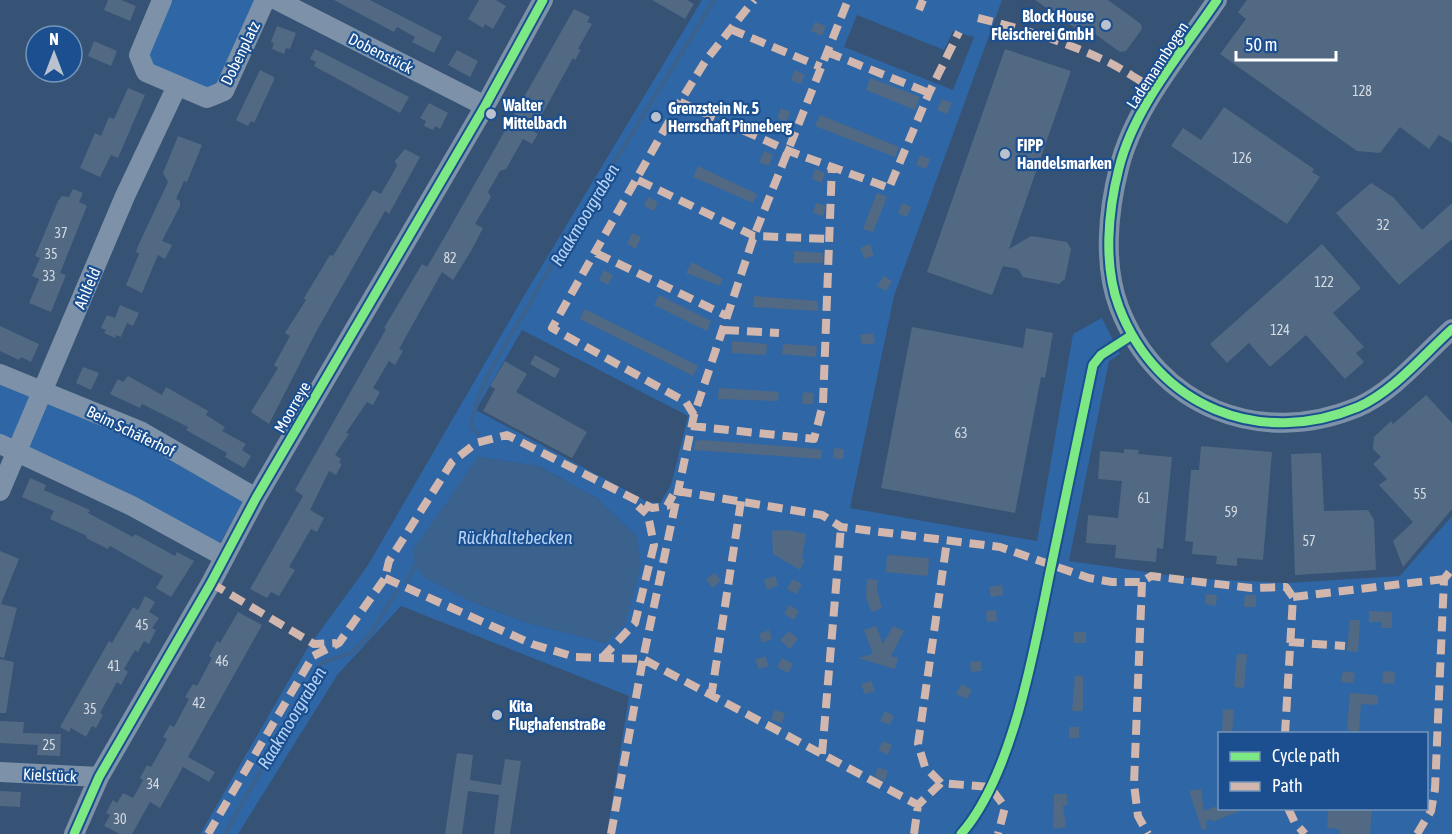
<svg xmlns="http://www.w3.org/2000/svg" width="1452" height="834" viewBox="0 0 1452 834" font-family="'Asap Condensed',sans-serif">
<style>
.green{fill:#2f66a5;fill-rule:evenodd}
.water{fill:#3b618d}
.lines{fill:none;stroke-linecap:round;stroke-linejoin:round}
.stream{stroke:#3b618d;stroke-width:4}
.building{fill:#526984}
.minor{stroke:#7d92a8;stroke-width:20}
.quiet{stroke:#d1b7ad;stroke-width:8;stroke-dasharray:15 8;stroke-linecap:butt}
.cycleway-casing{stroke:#1b4f8f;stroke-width:13}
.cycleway{stroke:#7ce984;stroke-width:9}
.poi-dot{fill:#b9c2ce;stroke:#1b4f8f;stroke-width:2}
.labels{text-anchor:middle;stroke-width:4.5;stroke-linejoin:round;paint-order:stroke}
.number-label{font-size:14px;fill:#d4dae0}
.poi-label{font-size:16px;font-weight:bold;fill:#fff;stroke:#1b4f8f;text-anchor:start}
.street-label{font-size:16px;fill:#fff;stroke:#1b4f8f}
.water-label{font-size:18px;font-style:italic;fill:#b5d3f5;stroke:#1b4f8f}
</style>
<rect width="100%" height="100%" fill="#365274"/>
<!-- green -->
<path class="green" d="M169 0H257L218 90 210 93 146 66 143 58Z
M702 0H1002L894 296 850 508 1037 541 1073 334 1102 318 1120 354 1109 361 1069 561 1188 578 1287 583 1400 576 1452 516V834H607L629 696 401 606 338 674 238 834H200L307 649 368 565 525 294ZM857 15 944 50 953 31 974 37 953 90 844 47ZM522 330 688 416 671 485 660 503 648 502 476 410ZM478 457 538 466 595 497 637 537 606 643 525 622 468 600 424 577ZM1220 734H1426V808H1220Z
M0 379 148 442 247 498 218 546 0 440Z"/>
<!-- water -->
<path class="water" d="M478 457 538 466 595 497 637 537 641 566 625 624 606 643 525 622 468 600 424 577 415 566 413 550Z"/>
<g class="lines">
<!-- stream -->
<path class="stream" d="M478 434 471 427C477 384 506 345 527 308 586 204 652 103 714 0
M407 582 415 566 420 565
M225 834 321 663 351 653 369 636 397 591"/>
</g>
<!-- building -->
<path class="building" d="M108 0H121L136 6 130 21 104 10Z
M334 0H370L442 37 434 53 412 42 415 37 397 27 394 32Z
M479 0H496L506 6 493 29 485 24 483 28 468 19Z
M652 0H687L694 4 685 19Z
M1035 0H1108L1141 24 1142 29 1126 51 1120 52 1084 26 1075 28Z
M1247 0H1452V143L1439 135 1429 149 1400 127 1380 153 1357 151 1220 54 1246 19 1238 12Z
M574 9 590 17 587 22 592 24 578 49 581 50 575 60 573 58 533 131 538 134 532 144 523 139 506 169 500 171 488 192 491 197 475 224 483 228 471 251 453 280 442 272 399 349 403 351 395 365 389 361 373 388 380 392 373 405 367 402 346 433 349 434 335 455 341 459 339 463 342 464 336 475 329 471 310 510 324 518 317 532 311 529 289 567 295 570 279 596 271 592 267 598 250 589 303 496 295 490 386 329 384 328 422 264 427 267 444 238Z
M815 22 826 26 822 36 811 31Z
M277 26 296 33 290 49 286 48 284 54 272 49 274 43 271 42Z
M94 41 117 51 111 66 88 56Z
M315 49 409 97 400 113 314 66 316 62 310 59Z
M1005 49 1071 71 1009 249 1031 236 1067 242 1071 249 1065 279 1059 284 1023 277 1018 269 1003 266 992 295 927 272Z
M457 50 478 61 470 77 448 65Z
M260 70 274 77V80L254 123 251 121 248 126 236 120Z
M795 70 805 75 801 84 791 80Z
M870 78 920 97 915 110 866 90Z
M128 88 145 95 118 158 111 155 100 177 80 168 95 133 101 136 109 117 114 119Z
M942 99 952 103 947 114 937 110Z
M429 103 448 113 440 129 435 126 433 130 424 126 426 121 420 118Z
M1224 107 1314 169 1312 172 1320 177 1287 224 1171 146 1183 128 1201 140Z
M781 108 790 112 786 122 777 118Z
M820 115 899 147 895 157 815 126Z
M178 136 202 145 187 182 184 181 176 199 180 201V206L162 241 172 245 165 259 158 255 142 293 126 285 139 254 136 252 138 246 168 182 163 173Z
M405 149 420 157 389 214 385 211 316 332 269 424 251 412 278 368 274 365 290 336 285 333 306 300 304 298 330 255 333 256 373 190 381 194 397 166 395 161Z
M764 151 773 155 769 166 759 162Z
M920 155 930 159 926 169 916 165Z
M698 166 757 194 753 203 693 177Z
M815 169 825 173 822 183 812 179Z
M1371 183 1393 197 1422 230 1452 203V239L1399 285 1336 213Z
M73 189 83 193 79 202 87 206 60 273 66 275 51 312 29 303 39 279 32 276 40 258 35 256 58 201 62 196 69 197Z
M877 193 887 197 873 232 863 229Z
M648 197 658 202 654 211 644 206Z
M816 203 826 206 823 216 813 213Z
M902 203 911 207 907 217 898 213Z
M632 233 641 237 636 249 627 244Z
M870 244 874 255 865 259 860 248Z
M1322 244 1361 288 1333 313 1364 347 1356 353 1364 362 1345 379 1306 335 1270 367 1249 343 1227 363 1210 344Z
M794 251 823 253V263H794Z
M692 262 723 279 720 286 686 273Z
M604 270 613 275 608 285 599 280Z
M884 276 892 281 886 291 877 286Z
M659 295 711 321 707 331 654 305Z
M754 296 818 301V311L753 307Z
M120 305 139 313 133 326 127 323 121 337 116 335 115 338 104 333 106 330 101 328 107 315 115 318Z
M585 309 698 366 693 376 580 319Z
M0 326 39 344 31 362 21 357 19 360 0 351Z
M912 327 1023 348 1026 328 1053 333 1045 378 1041 377 1015 513 881 488Z
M873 333 875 343 862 345 860 335Z
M732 341 767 344 766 355 732 353Z
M783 344 817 346 816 357 782 354Z
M535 355 560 369 555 378 530 364Z
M505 361 527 374 516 392 587 432 572 458 483 411 495 389 490 386Z
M83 367 99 373 91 390 76 383Z
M128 376 162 395 166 387 208 411 206 415 225 427 222 431 246 444 242 450 251 456 244 468 225 457 227 453 186 430 188 427 142 404 140 408 110 394 118 379 123 382Z
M719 388 779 392 778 401 718 399Z
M803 392 814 393 813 404H802Z
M1426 395 1452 423V509L1403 567 1393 541 1413 522 1379 485 1387 479 1373 464 1381 457 1373 449 1374 437 1391 421 1393 424Z
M703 440 818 449 822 450 821 459 694 450 695 441Z
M1201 446 1272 452 1263 560 1237 558V566L1216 564 1217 556 1192 554 1193 542 1185 541 1191 470H1199Z
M834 448 844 449 843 459 833 458Z
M1124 449 1139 450 1138 454 1172 457 1163 549 1157 548 1156 562 1115 558 1116 545 1086 543 1088 515 1118 518 1122 481 1098 479 1100 451 1124 453Z
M1321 453 1324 511 1368 510 1374 520 1376 570 1295 575 1291 454Z
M30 478 46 485 44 490 90 510 88 513 133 537 135 534 175 556 177 552 194 561 171 597 156 588 163 576 110 546 108 549 86 538 87 536 50 519 54 511 22 497Z
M788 530 806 534 802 558 805 560 800 570 773 554 772 531Z
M0 551 19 559 1 604 17 608 4 658 0 657Z
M887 555 929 558 928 576 886 572Z
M715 573 721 581 712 588 706 579Z
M775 576 778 585 767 590 764 580Z
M793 579 802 584 796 594 787 589Z
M867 579 878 580 877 590 882 608 872 612 869 606 866 597Z
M1002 585 1003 595 991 597 989 587Z
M1206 594 1217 595 1216 606 1205 604Z
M1245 595H1256V607H1244Z
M145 596 155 602 149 612 159 618 152 628 156 630 149 644 144 641 138 652 135 650 124 669 128 672 121 685 117 682 100 713 103 715 96 728 92 726 86 737 71 728 69 732 60 727 109 641 112 643 133 607 138 610Z
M789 605 799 611 794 620 784 614Z
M996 610 997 621 987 622 986 611Z
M1369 611 1392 612V628H1381L1382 622H1369Z
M238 612 262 625 188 757 215 772 209 782 183 767 160 808 150 802 132 834H120L104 826 110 815 106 813 113 800 117 803 123 793 133 798 143 780 140 778 147 765 151 767 167 739 163 737 170 725 174 727 189 699 185 697 193 684 197 686 212 658 209 656 217 641 220 643Z
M1350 620H1360L1358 652 1347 651Z
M876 626 883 644 893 626 904 631 891 656 898 658 895 669 858 658 873 654 864 630Z
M769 630 772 639 762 643 759 634Z
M789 631 798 639 790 649 780 640Z
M1074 632H1086V643H1074Z
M1237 654H1247L1244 688 1234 687Z
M765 656 769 666 759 669 755 660Z
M782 658 793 664 788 673 777 667Z
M0 659 14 662 6 713H0Z
M981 661 982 671 971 672 970 662Z
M1343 671 1355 673 1353 683 1341 682Z
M1383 671 1395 672 1394 684 1382 683Z
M1075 675 1083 676V711H1072Z
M871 681 875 691 865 694 861 684Z
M962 684 972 690 967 699 956 694Z
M1350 693 1378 695V705L1361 704 1359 732 1347 730Z
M1223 709 1234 710 1232 734H1222Z
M774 710 785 713 782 723 771 720Z
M885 711 894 716 890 725 880 721Z
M0 721 24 722 23 733 61 734 60 756 37 755 38 745 0 743Z
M1069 727H1079V738H1069Z
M883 741 892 745 888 755 878 750Z
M457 753 473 755 470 780 501 785 505 759 521 761 510 834H494L499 795 468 791 462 834H445Z
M878 767 888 771 885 781 875 777Z
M1201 789 1204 811 1214 807 1245 809 1212 822 1211 819 1206 821 1207 829 1202 830 1189 791Z
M0 791 21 792 20 807 0 806Z
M1054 794H1067V805L1063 806 1066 827 1053 829Z
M1338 808H1372L1370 834H1340V829L1327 828 1328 810Z"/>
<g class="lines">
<!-- minor -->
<path class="minor" d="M162 0 139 55 146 72 207 98 224 91 265 0
M277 0 485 106
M1217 0C1182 52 1134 107 1119 168 1108 211 1103 265 1119 307 1157 407 1260 448 1358 407 1394 391 1423 355 1452 329
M0 374 140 431 256 498
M0 444 132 506 225 557
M0 491 125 196 177 86
M0 772 99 777
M74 834 99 777 211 583 256 498 485 106 543 0"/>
<!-- quiet -->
<path class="quiet" d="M919 10 923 0
M978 18C1024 29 1070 43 1112 64 1127 72 1141 82 1157 90
M730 29 821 67
M827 52 929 93
M680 102 789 151 889 188 929 93 959 32
M638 180 754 236 831 239
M596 253 727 316
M724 330 779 333
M694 415 686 402 552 328 680 102 706 60 754 0
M691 426 814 439 823 404 832 165
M677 491 822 515 841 527 1000 547 1089 578 1112 582H1142L1151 576 1251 588 1286 587 1293 597 1285 734
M385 578 532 644 575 657 643 659 918 805
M1142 582 1134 784 1138 816 1148 834
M211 583 314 644 336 643
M1293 597 1444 579
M1289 642 1345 646
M602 658 635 623 654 545 648 515 638 506
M711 698 741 501
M822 754 841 527
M941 783 925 767 918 744 947 541
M1288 808 1295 823 1305 834
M208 834 313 656 339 643 385 578 389 561 452 462 476 443 507 435 652 508 667 506 673 495
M611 834 643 659 694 415 754 236 848 0
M914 834 918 805 941 783 990 787 1005 807 998 834
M1417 834 1431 811 1435 789 1444 579 1452 569"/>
<!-- cycleway casing -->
<g class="cycleway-casing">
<path id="cycleway" d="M1217 0C1182 52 1134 107 1119 168 1108 211 1103 265 1119 307 1157 407 1260 448 1358 407 1394 391 1423 355 1452 329
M74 834 99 777 211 583 256 498 485 106 543 0
M961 834C1014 774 1035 644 1051 567 1065 500 1079 433 1093 365L1101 355 1132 335"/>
</g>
<!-- cycleway -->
<use href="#cycleway" class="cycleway"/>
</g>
<!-- markers -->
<g class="poi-dot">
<circle cx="1106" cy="25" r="6"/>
<circle cx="491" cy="114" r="6"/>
<circle cx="656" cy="117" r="6"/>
<circle cx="1005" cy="154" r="6"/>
<circle cx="497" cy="715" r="6"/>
</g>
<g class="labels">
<!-- number labels -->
<g class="number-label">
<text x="1362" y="96">128</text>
<text x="1242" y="163">126</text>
<text x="1383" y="230">32</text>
<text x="61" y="238">37</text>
<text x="51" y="259">35</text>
<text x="450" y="263">82</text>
<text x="49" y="281">33</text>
<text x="1324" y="287">122</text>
<text x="1280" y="335">124</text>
<text x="961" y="438">63</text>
<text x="1420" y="499">55</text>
<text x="1144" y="503">61</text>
<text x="1231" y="517">59</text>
<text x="1309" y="546">57</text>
<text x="142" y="630">45</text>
<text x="222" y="666">46</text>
<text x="114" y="671">41</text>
<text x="199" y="708">42</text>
<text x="90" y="714">35</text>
<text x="49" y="750">25</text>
<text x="153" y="789">34</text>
<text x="120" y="824">30</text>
</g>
<!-- poi labels -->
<g class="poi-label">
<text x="1094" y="22" text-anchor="end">Block House<tspan x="1094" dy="18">Fleischerei GmbH</tspan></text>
<text x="503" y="111">Walter<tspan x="503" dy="18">Mittelbach</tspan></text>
<text x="668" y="114">Grenzstein Nr. 5<tspan x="668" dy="18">Herrschaft Pinneberg</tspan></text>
<text x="1017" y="151">FIPP<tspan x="1017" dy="18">Handelsmarken</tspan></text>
<text x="509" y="712">Kita<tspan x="509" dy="18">Flughafenstraße</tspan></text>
</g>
<!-- street labels -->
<g class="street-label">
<text transform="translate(240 53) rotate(-64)" y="6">Dobenplatz</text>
<text transform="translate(381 53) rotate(27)" y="6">Dobenstück</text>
<text transform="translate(1157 65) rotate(-57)" y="6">Lademannbogen</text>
<text transform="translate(87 288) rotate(-67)" y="6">Ahlfeld</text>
<text transform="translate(292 407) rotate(-60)" y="6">Moorreye</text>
<text transform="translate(131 431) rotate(26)" y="6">Beim Schäferhof</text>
<text transform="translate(50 775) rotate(3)" y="6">Kielstück</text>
</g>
<!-- water labels -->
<g class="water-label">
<text transform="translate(585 215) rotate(-59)" y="6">Raakmoorgraben</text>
<text x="515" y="544">Rückhaltebecken</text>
<text transform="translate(292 718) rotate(-59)" y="6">Raakmoorgraben</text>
</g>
</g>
<!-- legend -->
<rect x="1218" y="732" width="210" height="78" fill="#1b4f8f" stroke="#7695bc" stroke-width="1.5"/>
<rect x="1230" y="752" width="30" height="9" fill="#7ce984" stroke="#7695bc" stroke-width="1.5"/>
<text x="1272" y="762" font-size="18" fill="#ffffff">Cycle path</text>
<rect x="1230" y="782" width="30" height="9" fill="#d1b7ad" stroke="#7695bc" stroke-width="1.5"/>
<text x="1272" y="792" font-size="18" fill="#ffffff">Path</text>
<!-- north arrow -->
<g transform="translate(54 54)"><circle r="28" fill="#1b4f8f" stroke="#7695bc" stroke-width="1.5"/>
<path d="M0-4.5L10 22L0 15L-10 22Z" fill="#b9c2ce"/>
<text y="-9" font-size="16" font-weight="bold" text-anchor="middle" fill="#ffffff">N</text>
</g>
<!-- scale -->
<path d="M1236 51v9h100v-9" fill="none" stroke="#ffffff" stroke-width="3"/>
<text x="1245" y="51" font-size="18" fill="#ffffff" stroke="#1b4f8f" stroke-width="4.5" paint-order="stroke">50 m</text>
</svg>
